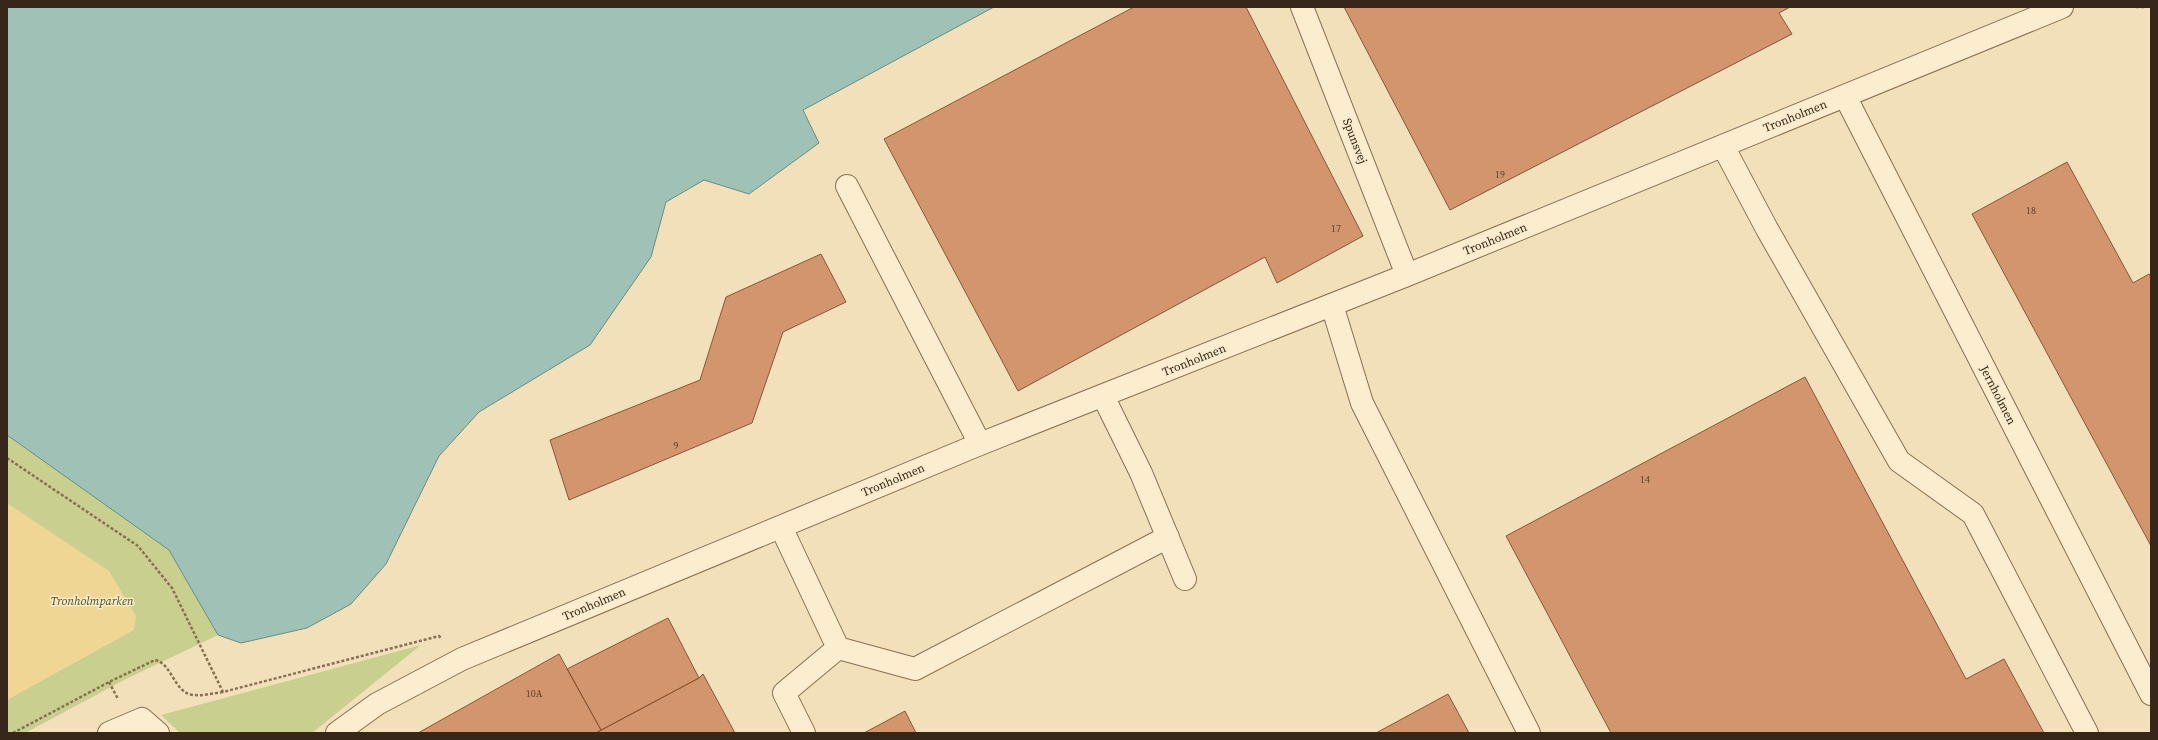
<svg xmlns="http://www.w3.org/2000/svg" width="2158" height="740" viewBox="0 0 2158 740" font-family="'Source Serif 4',serif">
<style>
.green{fill:#c9cf8e}
.sand{fill:#f0d695}
.water{fill:#9fc1b6;stroke:#668f84}
.building{fill:#d2956d;stroke:#895738}
.lines{fill:none;stroke-linecap:round;stroke-linejoin:round}
.minor-casing{stroke:#896f54;stroke-width:24}
.path{stroke:#896f54;stroke-width:2.5;stroke-dasharray:3 2;stroke-linecap:butt}
.minor{stroke:#fbedce;stroke-width:22}
.labels{text-anchor:middle;stroke-width:3;stroke-linejoin:round;paint-order:stroke}
.number-label{font-size:10px;fill:#5d422f}
.street-label{font-size:12px;fill:#36271a;stroke:#f8eaca}
.park-label{font-size:12px;font-style:italic;fill:#48541f;stroke:#f8eaca}
</style>
<rect width="100%" height="100%" fill="#f1e0ba"/>
<!-- green -->
<path class="green" d="M7 435 169 550 218 635 126 679 25 733H7Z
M421 645 312 733H180L161 715Z"/>
<!-- sand -->
<path class="sand" d="M7 503 109 571 136 616 134 630 7 700Z"/>
<!-- water -->
<path class="water" d="M7 7H994L803 110 819 143 749 194 704 180 666 202 651 257 590 345 479 412 439 456 386 564 351 604 307 628 241 643 218 635 169 550 7 435Z"/>
<!-- building -->
<path class="building" d="M1134 7H1246L1363 236 1277 283 1265 257 1018 391 884 139Z
M1344 7H1790L1779 13 1792 34 1450 210Z
M2067 162 2133 283 2149 274 2151 277V546L1972 214Z
M821 254 846 302 783 332 752 423 569 500 550 440 700 380 726 297Z
M1805 377 1966 679 2004 659 2044 733H1611L1506 536Z
M668 618 699 678 601 730 567 669Z
M559 654 601 730 596 733H418Z
M703 674 735 733H596L699 678Z
M1448 694 1469 733H1376Z
M905 711 916 733H864Z"/>
<g class="lines">
<!-- minor casing -->
<g class="minor-casing">
<path id="minor" d="M1302 7 1407 275
M1845 96 2151 694
M1723 146 1767 229 1899 461 1973 514 2087 733
M847 186 980 444
M1332 305 1362 403 1529 733
M1103 396 1141 473 1185 579
M781 527 838 648 915 669 1168 537
M109 733 142 719 158 733
M337 733 377 704 462 659 980 444 1407 275 2062 7
M804 733 784 693 838 648"/>
</g>
<!-- path -->
<path class="path" d="M2136 7H2146
M7 458 138 546 172 588 223 692 439 636 442 639
M109 682 118 699
M13 733 109 682 155 660C173 664 174 694 194 695 203 696 214 693 223 692"/>
<!-- minor -->
<use href="#minor" class="minor"/>
</g>
<g class="labels">
<!-- number labels -->
<g class="number-label">
<text x="1500" y="178">19</text>
<text x="2031" y="214">18</text>
<text x="1336" y="232">17</text>
<text x="676" y="449">9</text>
<text x="1645" y="483">14</text>
<text x="534" y="697">10A</text>
</g>
<!-- street labels -->
<g class="street-label">
<text transform="translate(1795 116) rotate(-22)" y="4">Tronholmen</text>
<text transform="translate(1355 141) rotate(69)" y="4">Spunsvej</text>
<text transform="translate(1495 239) rotate(-22)" y="4">Tronholmen</text>
<text transform="translate(1194 360) rotate(-22)" y="4">Tronholmen</text>
<text transform="translate(1998 395) rotate(63)" y="4">Jernholmen</text>
<text transform="translate(893 480) rotate(-23)" y="4">Tronholmen</text>
<text transform="translate(594 604) rotate(-23)" y="4">Tronholmen</text>
</g>
<!-- park labels -->
<g class="park-label">
<text x="92" y="605">Tronholmparken</text>
</g>
</g>
<!-- border -->
<rect width="2158" height="740" fill="none" stroke="#36271a" stroke-width="16"/>
</svg>
